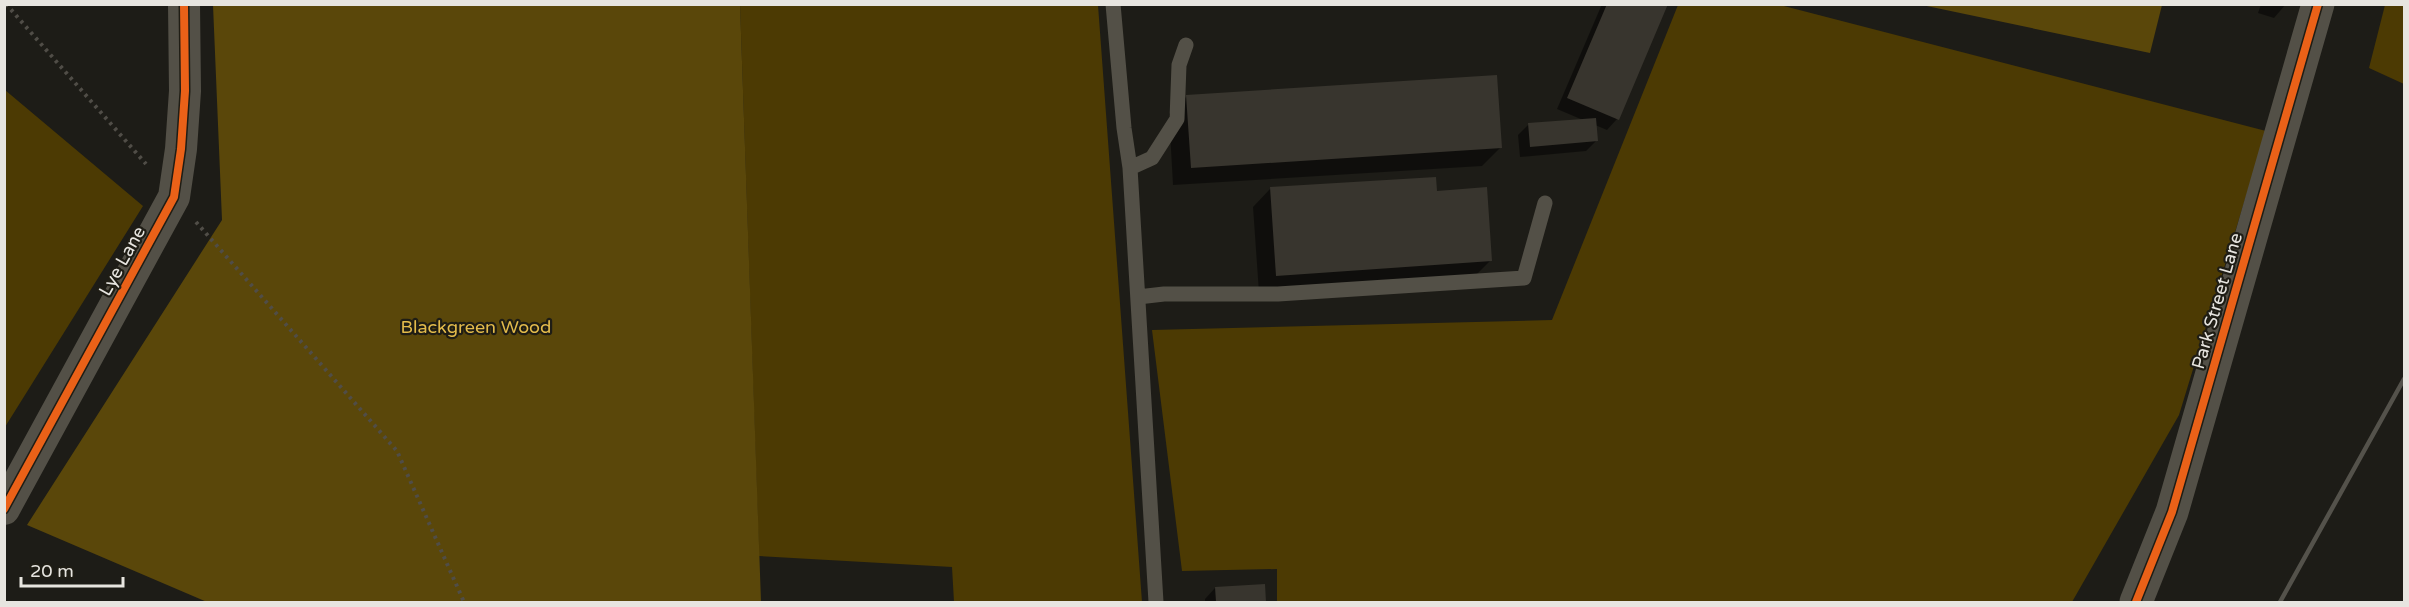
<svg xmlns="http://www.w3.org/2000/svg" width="2409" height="607" viewBox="0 0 2409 607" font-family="'Varela Round',sans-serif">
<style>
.green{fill:#4c3a03}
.forest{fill:#5a470a}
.shadow{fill:#0007}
.building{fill:#38352e}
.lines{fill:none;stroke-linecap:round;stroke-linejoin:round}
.path{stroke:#504d47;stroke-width:4;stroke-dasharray:3 4.5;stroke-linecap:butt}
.service{stroke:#535047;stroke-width:15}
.minor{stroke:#535047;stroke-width:32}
.tertiary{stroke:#535047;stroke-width:33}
.rail{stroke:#54524b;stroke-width:4.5}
.cycleway-casing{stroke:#1f1d15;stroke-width:11}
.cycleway{stroke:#ea6118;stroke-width:8}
.labels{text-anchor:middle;stroke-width:4.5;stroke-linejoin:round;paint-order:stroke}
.street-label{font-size:18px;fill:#e7e5e0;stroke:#1f1d15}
.park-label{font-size:18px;fill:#e3bb4b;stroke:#1f1d15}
</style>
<rect width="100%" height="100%" fill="#1d1c17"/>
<!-- green -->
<path class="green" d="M740 5H1098L1142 602H954L952 567 759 556Z
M1678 5H1780L2266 131 2179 415 2072 602H1277V569L1182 571 1152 330 1552 320Z
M2385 5H2404V84L2369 68Z
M5 90 143 206 5 427Z"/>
<!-- forest -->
<path class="forest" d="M213 5H740L761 602H207L27 525 222 220Z
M1922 5H2162L2150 53Z"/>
<!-- shadow -->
<path class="shadow" d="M1602 4H1666L1617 119 1607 130 1595 125 1596 141 1586 151 1520 157 1518 135 1529 124 1583 120 1557 109Z
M2261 4H2286L2274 18 2258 13Z
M1187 96 1500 148 1482 166 1173 185 1169 114Z
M1270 189 1490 261 1472 279 1259 293 1253 207Z
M1264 585 1265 602H1205V599L1215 588Z"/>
<!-- building -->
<path class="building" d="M1607 4H1668L1619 120 1567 98Z
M1497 75 1502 148 1191 168 1186 95Z
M1596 118 1598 141 1530 147 1528 123Z
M1436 177 1437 191 1487 187 1492 261 1276 276 1270 187Z
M1265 584 1266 602H1216L1215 587Z"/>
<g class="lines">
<!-- path -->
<path class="path" d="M6 4 146 164
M196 222 397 451 464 602"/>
<!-- service -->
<path class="service" d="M1113 4 1124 128 1130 168 1156 602
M1130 168 1152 158 1177 119 1179 65 1186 45
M1138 297 1164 294H1278L1524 278 1545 203"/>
<!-- minor -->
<path class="minor" d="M4 509 174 197 181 149 185 91 184 4"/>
<!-- tertiary -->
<path class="tertiary" d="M2136 602 2172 512 2318 4"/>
<!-- rail -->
<path class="rail" d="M2280 602 2404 379"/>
<!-- cycleway casing -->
<g class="cycleway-casing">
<path id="cycleway" d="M4 509 174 197 181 149 185 91 184 4
M2136 602 2172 512 2318 4"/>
</g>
<!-- cycleway -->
<use href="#cycleway" class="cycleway"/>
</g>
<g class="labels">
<!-- street labels -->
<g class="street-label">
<text transform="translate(122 261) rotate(-61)" y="6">Lye Lane</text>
<text transform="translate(2217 301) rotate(-74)" y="6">Park Street Lane</text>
</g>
<!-- park labels -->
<g class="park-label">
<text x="476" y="333">Blackgreen Wood</text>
</g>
</g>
<!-- border -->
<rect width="2409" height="607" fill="none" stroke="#e7e5e0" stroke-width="12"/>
<!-- scale -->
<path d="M21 577v9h102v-9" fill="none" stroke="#e7e5e0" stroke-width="3"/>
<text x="30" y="577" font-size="18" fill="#e7e5e0" stroke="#1f1d15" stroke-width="4.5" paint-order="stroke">20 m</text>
</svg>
